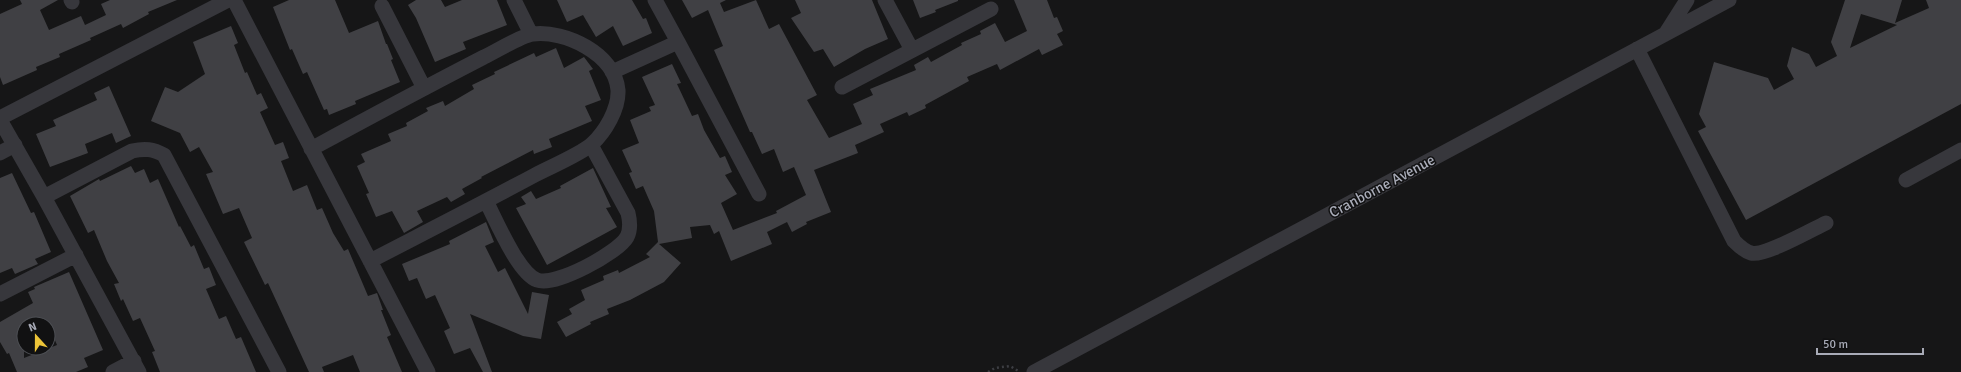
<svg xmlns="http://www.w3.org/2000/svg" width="1961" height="372" viewBox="0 0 1961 372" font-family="Signika,sans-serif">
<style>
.building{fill:#404044;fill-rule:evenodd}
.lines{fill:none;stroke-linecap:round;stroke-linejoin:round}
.path{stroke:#3d3e43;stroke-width:2.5;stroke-dasharray:2 3;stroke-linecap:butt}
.minor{stroke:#37373c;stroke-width:15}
.labels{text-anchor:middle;stroke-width:3;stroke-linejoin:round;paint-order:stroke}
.street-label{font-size:15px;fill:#a8abb7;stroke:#111112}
</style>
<rect width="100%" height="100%" fill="#161617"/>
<!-- building -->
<path class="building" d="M20 0H58L40 10 49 30 81 16 85 25 106 15 101 4 110 0H177L148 12 149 14 123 28 121 24 90 38 91 40 59 54 60 57 36 67 37 70 3 85 0 77V14L22 4Z
M289 0H335L349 33 378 21 386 44H387L393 59 391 60 400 82 355 101 356 104 329 115 327 109 324 110 307 72 303 74 292 49 290 50 273 7Z
M416 0H441L445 7 462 0H497L507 25 463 42 466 49 435 62 416 18 408 5Z
M557 0H632L643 19 646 18 652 33 623 46 613 26 596 37 583 15 567 22Z
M682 0H726L720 3 724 12 756 0 769 29 779 24 817 95 807 100 829 138 862 124 853 104 873 95 870 89 916 70 914 65 928 57 931 62 962 45 961 43 981 34 980 31 995 23 1005 42 1027 31 1014 0H1047L1054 18 1057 17 1063 31 1057 34 1063 45 1042 55 1039 49 1000 70 997 64 967 77 969 81 925 105 926 108 909 116 907 112 880 124 884 132 855 145 858 153 814 170 831 212 806 222 807 224 792 232 787 222 767 232 772 244 731 261 719 231 714 234 710 225 690 227 692 238 659 244 681 263 664 282 630 300 607 309 609 314 590 322 591 324 566 337 557 322 572 314 569 309 585 300 581 290 604 280 603 276 618 270 619 273 650 257 646 254 658 242 654 211 643 186 636 189 629 173 632 172 622 150 639 143 630 120 651 111 649 107 655 105 642 77 672 64 681 83 677 84 692 116 698 114 704 130 720 158 725 156 732 172 725 175 737 194 721 203 733 230 777 213 776 211 806 195 794 167 783 172 774 149 762 154 752 132H750L714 50 723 46 708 10 692 18Z
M795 0H872L888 39 865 49 834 67 823 49 814 52 791 18 801 13Z
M913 0H958V1L935 10 936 12 920 18Z
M1845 0H1902L1895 23 1929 8 1926 0H1961V104L1746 220 1698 131 1706 127 1699 114 1714 62 1768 78 1774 90 1794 79 1787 66 1792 47 1809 54 1816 67 1837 56 1831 42ZM1861 14 1894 24 1897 25 1850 48Z
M231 26 238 43 234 45 245 73 247 72 257 95 261 93 268 108 260 112 275 145 283 142 289 158 281 161 293 191 307 185 317 210 322 208 333 233 344 251 348 249 368 296 377 293 383 310H381L391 335 387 337 402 372H360L353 355 322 367 324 372H309L268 283 265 285 244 242 252 238 239 208 223 214 206 174 213 172 199 147 190 152 180 133 151 121 165 87 178 92 205 74 193 42Z
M556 48 564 68 584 57 593 69 589 71 601 100 585 106 592 121 549 139 552 147 534 154 533 150 481 177 482 178 462 189 465 194 451 202 447 197 417 211 423 222 404 233 392 211 376 217 366 194 369 193 357 166 365 162 361 154 391 141 388 134 407 126 406 123 428 111 426 108 443 101 445 106 474 89 472 85 495 74 494 72 534 53 536 57Z
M109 86 131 136 116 143 112 133 85 144 88 153 50 167 36 134 56 126 53 120 97 100 94 93Z
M131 166 135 173 144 169 150 183 158 179 179 227 180 226 191 247 194 245 204 269 209 267 216 285 206 289 219 319 226 316 236 339 241 337 256 372H160L152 352 155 351 140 318 133 321 123 299 121 301 114 284 119 283 107 261 94 230 88 233 70 196 99 179 100 181Z
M593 168 611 207 606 208 617 227 547 265 516 208 526 204 521 197 531 191 536 199 561 188 560 186Z
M12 173 31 213 34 212 51 252 35 259 38 264 15 274 12 268 0 273V178Z
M486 222 494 242 485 246 498 272 505 268 528 314 532 292 549 295 541 339 523 336 470 314 492 372H483L470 348 454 354 444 331 450 328 435 295 426 299 417 278 409 281 402 264 450 244 449 241Z
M69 272 103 350 84 358 88 367 76 372H17L9 353 7 354 0 342V322L33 303 28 292 35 289 34 287ZM24 324H48L57 345 24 358Z"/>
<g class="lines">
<!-- path -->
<path class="path" d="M988 372 995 368 1010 366 1020 372"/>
<!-- minor -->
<path class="minor" d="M71 0 72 2
M234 0 428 372
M514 0 531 34
M885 0 912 50
M382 6 424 88
M1666 33 1687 0
M678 42 759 194
M1637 49 1734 241C1739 246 1744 251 1751 253 1764 257 1813 229 1826 223
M612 72 678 42 655 0
M842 87 991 9
M0 118 228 0
M0 120 44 197 139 372
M311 149C368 118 426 87 484 57 495 52 522 35 533 34 565 30 615 54 618 90 619 109 605 132 592 144 581 154 550 167 535 175 481 204 426 232 370 261
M0 153 15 145
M1906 180 1961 150
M44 197 132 151C145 148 153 149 164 155L279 372
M486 201C496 220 518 273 537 280 555 287 618 253 627 237 631 229 630 221 628 213L591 145
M0 294 76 255
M113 372 134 361
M1034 372 1729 0"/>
</g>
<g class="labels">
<!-- street labels -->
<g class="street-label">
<text transform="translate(1382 186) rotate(-28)" y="5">Cranborne Avenue</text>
</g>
</g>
<!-- north arrow -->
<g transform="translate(36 336) rotate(339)"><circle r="19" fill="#111112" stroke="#4d4f54"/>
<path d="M0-3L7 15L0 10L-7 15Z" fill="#edc438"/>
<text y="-6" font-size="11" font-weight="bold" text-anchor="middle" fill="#a8abb7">N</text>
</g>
<!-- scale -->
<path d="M1817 348v6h106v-6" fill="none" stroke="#a8abb7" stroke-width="2"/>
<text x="1823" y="348" font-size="12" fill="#a8abb7" stroke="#111112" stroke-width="3" paint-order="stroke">50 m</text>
</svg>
